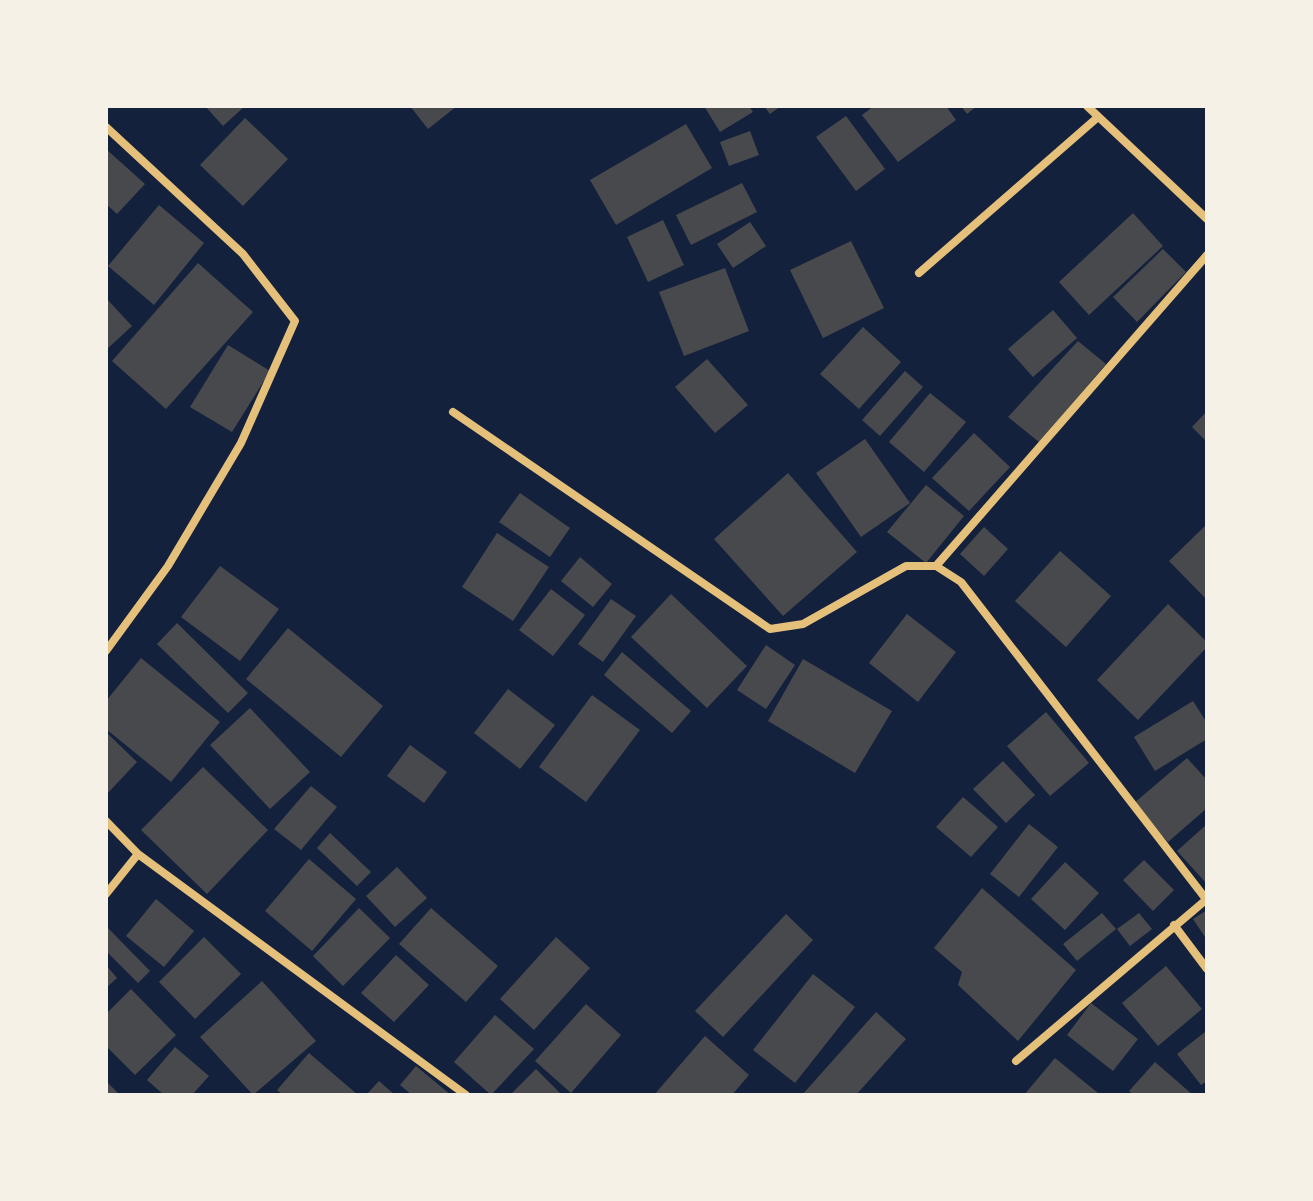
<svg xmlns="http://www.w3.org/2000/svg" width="1313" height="1201" viewBox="0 0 1313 1201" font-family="Quicksand,sans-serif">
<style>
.building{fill:#48494c}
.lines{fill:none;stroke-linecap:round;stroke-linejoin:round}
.minor{stroke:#e5c07b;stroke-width:8}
</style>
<rect width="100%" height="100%" fill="#14213d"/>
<!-- building -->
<path class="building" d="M205 106H245L223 126Z
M410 106H457L428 129Z
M704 106H749L753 112 720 132Z
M764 106H781L770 114Z
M874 106H946L956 120 898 162 862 115Z
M961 106H977L967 114Z
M846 116 885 169 856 191 816 137Z
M245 118 288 159 243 206 200 165Z
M686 124 712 168 616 225 590 180Z
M750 131 759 155 729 166 720 142Z
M106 149 145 184 117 214 106 204Z
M742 183 757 212 691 245 676 215Z
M159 205 204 243 154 305 108 266Z
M1133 213 1163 246 1089 315 1059 282Z
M663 220 684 265 648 282 627 237Z
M750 222 766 246 733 268 717 244Z
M851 241 884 308 823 338 790 270Z
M1163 249 1186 272 1137 322 1113 297Z
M198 263 253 312 166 409 112 361Z
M725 268 749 331 684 356 659 292Z
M106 298 132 326 106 350Z
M1053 310 1077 338 1033 377 1008 349Z
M863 327 901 362 859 409 820 374Z
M1078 341 1106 364 1039 442 1008 417Z
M228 345 270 371 232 432 190 407Z
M707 359 748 405 715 433 675 387Z
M905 371 923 387 880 436 862 420Z
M930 393 966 422 924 472 889 442Z
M1207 411V442L1192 427Z
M974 433 1010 467 969 511 932 478Z
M865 439 910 503 861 537 816 473Z
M788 473 857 552 783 616 714 539Z
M926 485 964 516 926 563 887 532Z
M520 493 570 528 550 557 499 522Z
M1207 524V600L1169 561Z
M984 527 1008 549 984 576 960 554Z
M497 533 549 567 513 621 462 587Z
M1060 551 1111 596 1066 647 1015 601Z
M580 557 612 584 593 607 561 581Z
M220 566 279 609 240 661 181 617Z
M551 589 585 615 553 656 519 630Z
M671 594 747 666 707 708 631 637Z
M611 599 636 616 603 662 578 644Z
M1168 604 1207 642V647L1138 720 1097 680Z
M907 614 956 652 918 702 869 663Z
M177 623 248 693 228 713 157 644Z
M288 628 383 706 341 757 246 679Z
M766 645 795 665 766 709 737 690Z
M622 652 691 711 672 733 604 675Z
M141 658 220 722 171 782 106 729V701Z
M803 659 892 711 855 773 768 721Z
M508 689 555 725 520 769 474 733Z
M592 695 640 730 586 802 539 767Z
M1193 701 1207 723V739L1155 771 1134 737Z
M250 708 310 772 270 809 210 745Z
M1046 712 1089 763 1050 796 1007 746Z
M106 732 137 762 106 795Z
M410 745 447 772 424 803 387 776Z
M1187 758 1207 780V808L1168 842 1133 804Z
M1003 761 1035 795 1006 823 973 789Z
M203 767 268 830 207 894 141 830Z
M311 786 337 807 301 850 274 829Z
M963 797 998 827 971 857 936 827Z
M1029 824 1058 847 1019 897 990 874Z
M1207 824V884L1177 851Z
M330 833 371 872 357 886 317 848Z
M309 859 356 899 312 951 265 911Z
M1144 860 1174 890 1153 911 1123 880Z
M1065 862 1099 893 1065 930 1031 899Z
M397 867 427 898 395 927 366 896Z
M982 888 1076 970 1018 1041 958 985 962 972 934 948Z
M156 899 194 931 164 967 126 936Z
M359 908 390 938 343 986 313 956Z
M431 908 498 966 466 1002 399 944Z
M1207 910V940L1193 919Z
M1102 913 1116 929 1077 961 1063 944Z
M1139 913 1152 929 1130 946 1117 929Z
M786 914 813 940 723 1037 695 1011Z
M108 928 150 971 138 983 106 951Z
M204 937 241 974 195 1019 159 982Z
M556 937 590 968 534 1030 500 999Z
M396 955 429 985 394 1022 361 993Z
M106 965 117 978 106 988Z
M1166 966 1202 1009 1158 1046 1122 1003Z
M813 974 855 1007 795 1083 753 1050Z
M262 981 316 1041 253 1095 200 1037Z
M131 989 176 1035 135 1075 106 1046V1014Z
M1091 1003 1138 1039 1113 1071 1067 1035Z
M586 1004 621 1035 571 1093 535 1061Z
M876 1012 906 1039 856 1095H802Z
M495 1015 534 1049 491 1095 454 1062Z
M1205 1032 1207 1081 1201 1085 1177 1054Z
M705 1036 749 1075 732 1095H654Z
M175 1047 209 1076 192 1095H164L147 1080Z
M309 1053 358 1095H283L277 1090Z
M1055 1058 1098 1093 1096 1095H1024Z
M1155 1062 1193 1095H1134L1129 1091Z
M416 1066 451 1095H412L400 1085Z
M536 1069 562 1095H510Z
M106 1081 120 1095H106Z
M379 1081 395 1095H366Z"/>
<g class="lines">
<!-- minor -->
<path class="minor" d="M1087 106 1207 219
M106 127 243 254 295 321 241 443 168 566 106 651
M919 273 1098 117
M453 412 770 629 803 624 906 566H936L961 582 1206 899
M936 566 1207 255
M106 821 138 854 466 1095
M106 894 138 854
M1174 925 1207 969
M1016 1061 1207 899"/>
</g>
<!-- border -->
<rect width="1313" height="1201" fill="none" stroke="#f6f1e7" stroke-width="216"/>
</svg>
